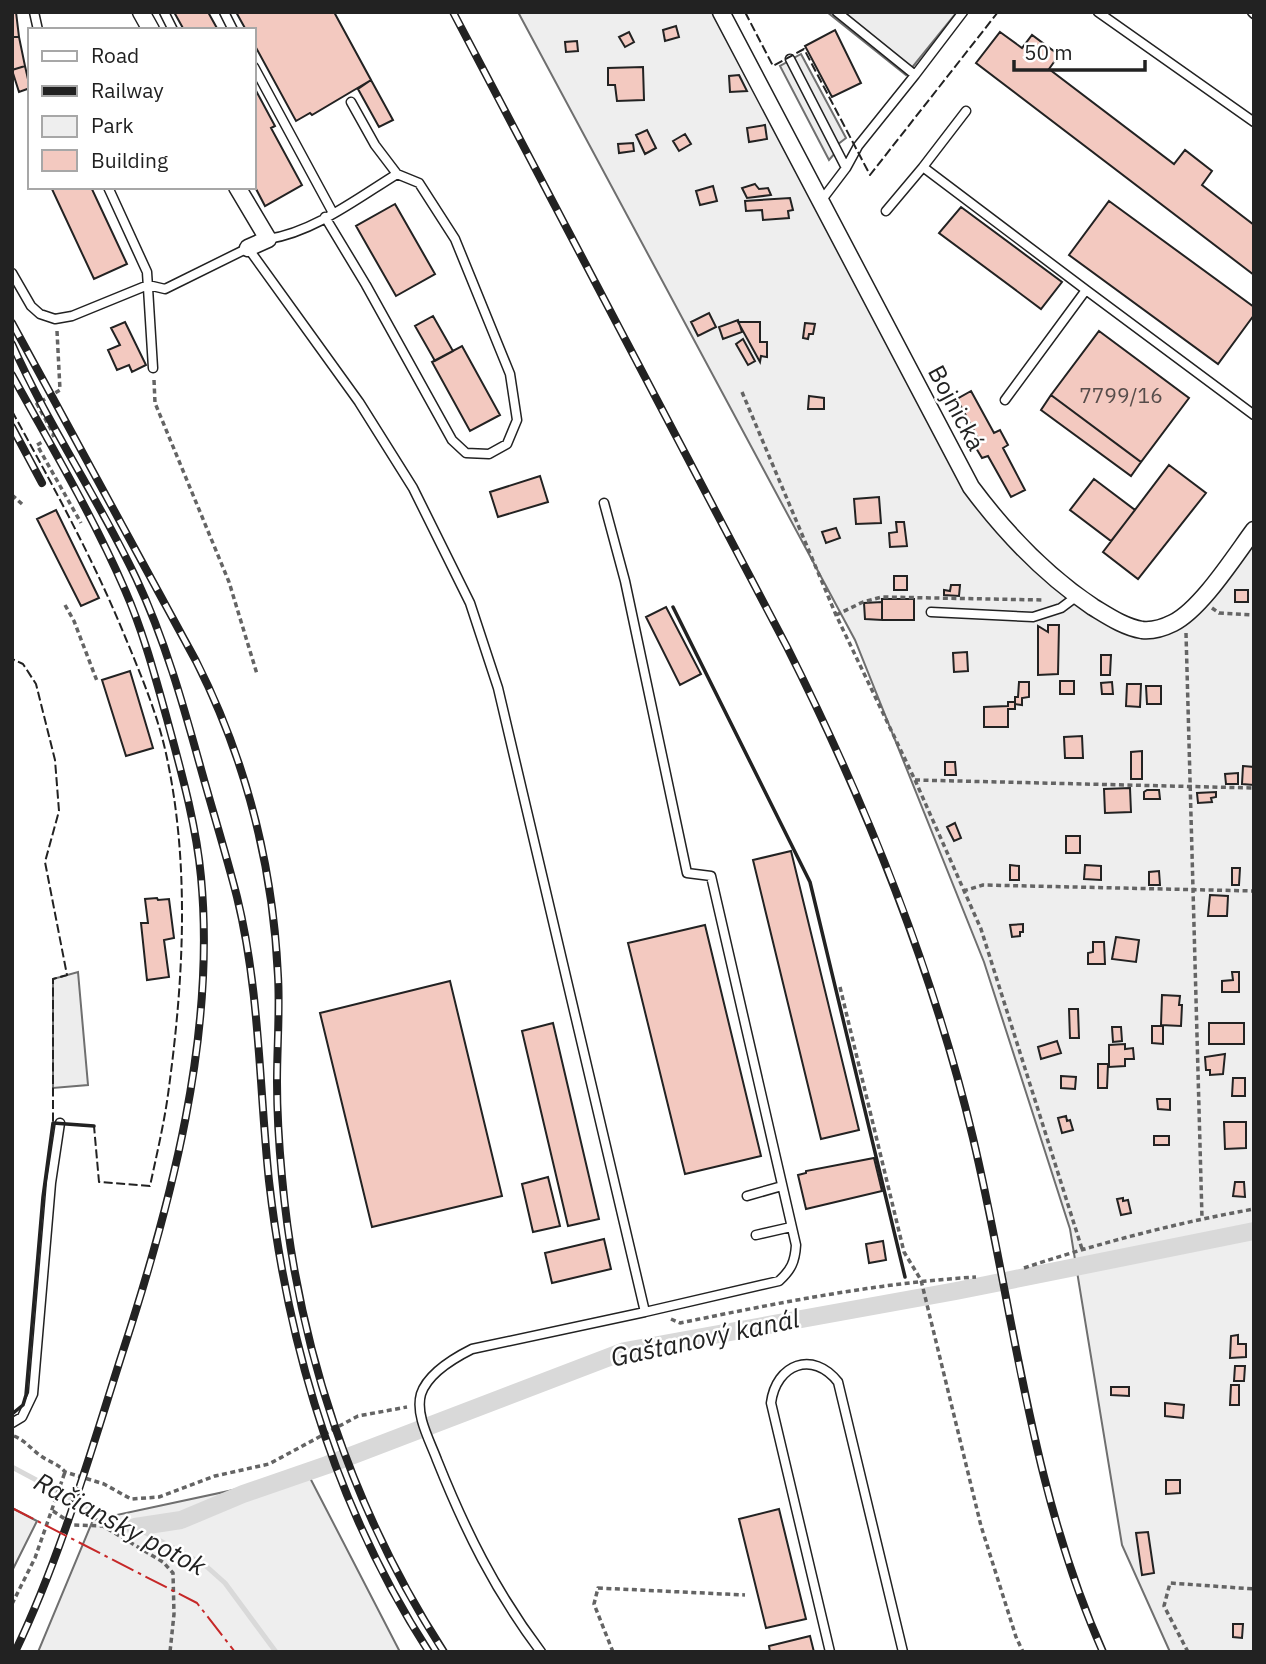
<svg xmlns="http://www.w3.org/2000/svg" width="1266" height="1664" viewBox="0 0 1266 1664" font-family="'IBM Plex Sans',sans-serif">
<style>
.green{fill:#eee;stroke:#6f6f6f;stroke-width:2}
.parking{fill:#ededed;stroke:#6f6f6f;stroke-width:2}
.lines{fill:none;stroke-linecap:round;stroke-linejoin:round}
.stream{stroke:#d9d9d9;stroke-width:5}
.canal{stroke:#d9d9d9;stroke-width:18}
.building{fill:#f3c9c0;stroke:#222;stroke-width:2}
.lane-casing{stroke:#222;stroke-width:11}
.street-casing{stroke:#222;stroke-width:19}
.path{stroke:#646464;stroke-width:3.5;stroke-dasharray:5 3.5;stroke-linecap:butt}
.lane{stroke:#fff;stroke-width:8}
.street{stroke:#fff;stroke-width:16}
.rail-casing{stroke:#222;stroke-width:8}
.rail{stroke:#fff;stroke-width:5;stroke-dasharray:16;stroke-linecap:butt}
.fence{stroke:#222;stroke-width:2;stroke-dasharray:9 3.5;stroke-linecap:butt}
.wall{stroke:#222;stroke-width:3.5}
.power{stroke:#c62828;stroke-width:2;stroke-dasharray:24 5 3.5 5;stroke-linecap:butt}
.labels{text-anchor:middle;stroke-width:5;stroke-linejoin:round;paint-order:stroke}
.number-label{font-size:21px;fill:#564c4a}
.street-label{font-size:24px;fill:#222;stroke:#fff}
.water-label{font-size:26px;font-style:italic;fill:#222;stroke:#fff}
</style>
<rect width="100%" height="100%" fill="#fff"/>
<!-- green -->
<path class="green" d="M518 12H715L991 523 1126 630 1191 614 1254 535V1652H1170L1122 1545 1070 1229 984 962 855 640Z
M308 1474 400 1652H38L93 1520Z
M12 1508 37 1521 12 1571Z"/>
<!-- parking -->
<path class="parking" d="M827 12H957L906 75Z
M801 54 846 138 837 145 792 59Z
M789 61 836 152 829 160 780 66Z
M78 972 88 1085 53 1088V979Z"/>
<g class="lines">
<!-- stream -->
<path class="stream" d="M12 1467 83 1505 135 1527 206 1566 225 1583 276 1652"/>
<!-- canal -->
<path class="canal" d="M135 1527 181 1520 243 1494 327 1465 625 1351 956 1291 1254 1231"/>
</g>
<!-- building -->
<path class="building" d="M12 12H16L19 37H12Z
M174 12H208L218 30H184Z
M236 12H334L371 80 312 115 310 113 296 121 254 44V30H246Z
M676 26 679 37 665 41 663 30Z
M835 30 861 83 832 97 805 46Z
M629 32 634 42 625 47 619 37Z
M1000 32 1022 48 1032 35 1059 55 1049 69 1174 164 1185 150 1212 171 1202 185 1254 225V275L976 63Z
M12 37H19L25 66 12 70Z
M577 41 578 51 566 52 565 42Z
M25 66 30 88 19 92 12 70Z
M643 67 644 100 617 101 615 85H608V68Z
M739 75 747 91 730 92 729 76Z
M371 80 393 120 379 127 358 89Z
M254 87 275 126 271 128 302 185 265 206 254 185Z
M765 125 767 139 749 142 747 128Z
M647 130 656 148 645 154 636 135Z
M685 134 691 144 679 151 673 141Z
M633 143 634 151 619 153 618 144Z
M755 184 759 189 768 188 771 195 747 198 742 188Z
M713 186 717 201 700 205 696 191Z
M51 187H91L127 264 94 279Z
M790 198 793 210 788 211 789 218 763 220 762 210 746 211 745 201Z
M1109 201 1254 307V315L1218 364 1069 255Z
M395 204 435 274 396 296 356 226Z
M961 207 1062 282 1041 309 939 233Z
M709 313 716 327 698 336 691 322Z
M433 316 453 351 435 361 415 326Z
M738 320 742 332 723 339 719 327Z
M125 322 146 365 132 372 129 365 117 370 108 350 120 345 111 328Z
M738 322H760V342H767V357L761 356 760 362Z
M805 323 815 324 813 334H809L808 339 803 338Z
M1099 331 1189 398 1141 462 1051 395Z
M743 339 755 361 748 365 736 344Z
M462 346 500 415 470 431 432 362Z
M971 391 994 433 1000 430 1008 445 1003 448 1025 490 1011 497 988 456 982 458 973 443 979 440 957 399Z
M1051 395 1141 462 1131 476 1041 410Z
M809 396 824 398V409H808Z
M1169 465 1206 493 1138 579 1103 552Z
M540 476 548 502 498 517 490 492Z
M1094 479 1135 510 1111 541 1070 510Z
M879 497 881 523 856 524 854 499Z
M56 510 99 598 81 606 37 519Z
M896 522H904L907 546 890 547 889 533 897 532Z
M836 528 840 538 826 543 822 532Z
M894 576H907V590H894Z
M951 585H960L959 596 944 595V590L950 591Z
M1235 590H1248V602H1235Z
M882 599H914V620H882Z
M882 602V620L865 619 864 603Z
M666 607 701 674 680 685 646 617Z
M1048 625H1059L1058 674 1038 675V626L1048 632Z
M967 652 968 671 954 672 953 653Z
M1101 655H1111L1110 675H1101Z
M130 671 153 748 126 756 102 680Z
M1060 681H1074V694H1060Z
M1019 682H1029V697L1022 698V705L1015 704V697H1018Z
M1112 682 1113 694H1102L1101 683Z
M1127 684H1141L1140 707 1126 706Z
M1146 686H1161V704H1147Z
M1008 702H1015V709H1008V727H984V707L1008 706Z
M1082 736 1083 758H1065L1064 737Z
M1142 751V779H1131V752Z
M945 762H955L956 775H945Z
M1243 766 1254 767V785L1242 784Z
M1238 773V784H1226L1225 774Z
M1130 788 1131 812 1105 813 1104 789Z
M1147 790H1159L1160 799H1144V792Z
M1216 792V797L1211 798 1212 802 1198 803 1197 793Z
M955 823 961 838 954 841 947 827Z
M1066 836H1080V853H1066Z
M791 851 859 1130 821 1139 753 860Z
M1010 865 1019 866V880H1010Z
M1085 865 1101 866V880L1084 879Z
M1232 868H1240L1239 885H1232Z
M1159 871 1160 885H1149V872Z
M1210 895 1228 896 1227 916H1208Z
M157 898 158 900 169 899 174 938 164 940 169 977 147 980 141 923H148L145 899Z
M1023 924V932H1020V936L1012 937 1010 925Z
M705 925 761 1156 685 1174 628 943Z
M1116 937 1139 940 1136 962 1112 959Z
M1093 942H1104L1105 964H1088V953L1093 952Z
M1232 972H1239V992H1222V981L1233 980Z
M450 981 502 1196 372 1227 320 1013Z
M1162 995 1180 996 1179 1005H1182L1181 1026 1161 1025Z
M1069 1009H1078L1079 1038H1070Z
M553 1023 599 1219 568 1226 522 1031Z
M1209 1023H1244V1044H1209Z
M1152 1026H1163V1044L1152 1043Z
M1112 1027H1121L1122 1041 1113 1042Z
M1057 1041 1061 1053 1041 1059 1038 1047Z
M1125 1044V1049L1133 1048 1134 1059H1125V1066L1109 1067V1045Z
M1225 1054 1223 1074 1210 1075V1070H1206L1205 1057Z
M1098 1064H1108L1107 1088H1098Z
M1061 1076 1076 1077 1075 1089 1061 1088Z
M1233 1078H1245V1096H1232Z
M1157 1099H1170V1110L1158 1109Z
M1066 1116 1067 1121 1070 1120 1073 1130 1062 1133 1058 1118Z
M1224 1122H1246V1148L1225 1149Z
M1154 1136H1169V1145H1154Z
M874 1158 882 1191 806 1209 798 1175 806 1173V1171Z
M548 1177 560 1226 533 1232 522 1184Z
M1235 1182H1244L1245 1197 1233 1196Z
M1123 1198V1201L1128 1200 1131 1213 1121 1215 1117 1199Z
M604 1239 611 1269 552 1283 545 1253Z
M883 1241 886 1260 869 1263 866 1244Z
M1238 1335V1344H1246V1357L1230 1358 1231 1336Z
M1235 1366H1245L1244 1381H1234Z
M1231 1385H1239V1405H1230Z
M1111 1387H1129V1396L1111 1395Z
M1165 1403 1184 1405 1183 1418 1165 1416Z
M1166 1480H1180V1493L1166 1494Z
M779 1509 806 1619 766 1628 739 1519Z
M1148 1532 1154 1573 1142 1575 1136 1533Z
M1233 1624H1243L1242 1638 1233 1637Z
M810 1636 814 1652H770L769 1646Z"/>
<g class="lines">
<!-- lane casing -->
<g class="lane-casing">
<path id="lane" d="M34 12 38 30
M164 12 173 30
M224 12 233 30
M837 12 915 75 858 146 846 168
M1098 12 1254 122
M1252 12 1254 14
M790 59 846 168 821 201
M254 67 333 213
M915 75 963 12
M351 102 375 145 397 174
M966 111 923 167 1086 290
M108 187 147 272 153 368
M886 211 923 167
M268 239C314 232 358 198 397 174L419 183 455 239 510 374 517 420 507 444 489 454 466 453 452 440 366 285 325 217
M12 273 31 306 40 314 55 319 72 316 148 285 165 289 248 248 359 402 413 488 470 603 498 688 645 1312 472 1349C454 1358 428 1373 421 1394 415 1415 430 1441 437 1460 465 1530 495 1591 541 1652
M1005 400 1086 290 1254 415
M604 503 625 581 687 873 711 876 796 1245C795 1262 791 1270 779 1281L645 1312
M931 612 1033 617 1061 608 1077 596
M747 1196 782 1186
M756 1235 791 1227
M12 1423 22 1417 33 1394 51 1183 60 1123
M830 1652 771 1403C776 1364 813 1350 838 1382L903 1652"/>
</g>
<!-- street casing -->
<g class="street-casing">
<path id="street" d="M141 12 151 30
M721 12 971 487C1006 534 1044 574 1093 607 1108 616 1124 627 1142 630 1152 631 1163 628 1173 623 1201 609 1234 557 1254 530
M237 187 268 239 248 248"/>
</g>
<!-- path -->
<path class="path" d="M57 331 60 390 37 404 54 435 37 445 81 523
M154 380 155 403 229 582 257 674
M742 392 836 615 915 780 981 929 1082 1249
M12 495 22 504
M65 605 74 621 97 681
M1212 608 1219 613 1254 615
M836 615 863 602 882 597 1044 600
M1186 633 1202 1218
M915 780 1254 788
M963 891 983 885 1254 891
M840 987 904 1252 921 1280 981 1526 1016 1637 1023 1652
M1024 1268C1099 1243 1176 1223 1254 1209
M671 1319 680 1323C778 1303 876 1283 976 1277
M14 1436C26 1441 31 1449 41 1456 49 1462 59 1464 65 1472L104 1484 131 1499 159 1497 215 1476 269 1464 358 1416 407 1407
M53 1511 74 1525 103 1526 163 1562 173 1573 174 1614 170 1652
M12 1604 35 1558 65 1472
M613 1652 594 1604 598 1588 745 1595
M1188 1652 1164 1606 1170 1583 1254 1589"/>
<!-- lane -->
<use href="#lane" class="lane"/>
<!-- street -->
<use href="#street" class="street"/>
<!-- rail casing -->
<g class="rail-casing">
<path id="rail" d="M453 12 787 647C866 804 932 966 973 1138 1014 1311 1030 1488 1103 1652
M12 323 196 661C246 760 273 866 278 976 280 1011 277 1046 277 1082 277 1113 279 1145 282 1177 297 1345 352 1510 444 1652
M12 344C48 425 98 498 136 578 165 640 183 704 201 769 213 812 226 854 237 897 260 991 259 1086 269 1181 288 1348 337 1510 429 1652
M12 375C51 446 93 516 125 590 143 631 155 676 167 719 181 771 196 823 201 877 216 1035 171 1204 122 1354 90 1454 61 1556 15 1652
M12 427 42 483"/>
</g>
<!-- rail -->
<use href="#rail" class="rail"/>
<!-- fence -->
<path class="fence" d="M745 12 773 66 804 49 870 175 998 12
M12 411C53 486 94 560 126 639 141 675 156 711 165 749 190 859 184 976 169 1087 165 1120 157 1153 150 1186L99 1182 94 1126 53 1123V979L67 975 45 862 59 811 55 760 36 684 23 664 12 659"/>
<!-- wall -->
<path class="wall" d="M673 607 810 882 905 1277
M12 1414 23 1405 26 1395 43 1197 53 1123 94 1126"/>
<!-- power -->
<path class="power" d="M12 1508 197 1603 235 1652"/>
</g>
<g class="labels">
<!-- number labels -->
<g class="number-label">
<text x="1121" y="403">7799/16</text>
</g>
<!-- street labels -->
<g class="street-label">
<text transform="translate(956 408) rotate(62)" y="8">Bojnická</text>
</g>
<!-- water labels -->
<g class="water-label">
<text transform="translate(705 1338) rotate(-12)" y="9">Gaštanový kanál</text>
<text transform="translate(120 1524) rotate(28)" y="9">Račiansky potok</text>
</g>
</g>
<!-- border -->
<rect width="1266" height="1664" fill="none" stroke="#222222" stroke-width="28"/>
<!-- legend -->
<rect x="28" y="28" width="228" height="161" fill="#ffffff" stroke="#a7a7a7" stroke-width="2"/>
<rect x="42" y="51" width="35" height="10" fill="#ffffff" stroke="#a7a7a7" stroke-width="2"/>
<text x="91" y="63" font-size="21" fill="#222222">Road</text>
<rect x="42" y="86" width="35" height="10" fill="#222222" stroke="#a7a7a7" stroke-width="2"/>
<text x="91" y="98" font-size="21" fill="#222222">Railway</text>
<rect x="42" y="116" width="35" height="21" fill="#eeeeee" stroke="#a7a7a7" stroke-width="2"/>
<text x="91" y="133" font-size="21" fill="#222222">Park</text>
<rect x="42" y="150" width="35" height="21" fill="#f3c9c0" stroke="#a7a7a7" stroke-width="2"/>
<text x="91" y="168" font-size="21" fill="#222222">Building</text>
<!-- scale -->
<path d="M1014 60v10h131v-10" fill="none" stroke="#222222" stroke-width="3.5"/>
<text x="1024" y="60" font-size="21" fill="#222222" stroke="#ffffff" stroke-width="5" paint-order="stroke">50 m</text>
</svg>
